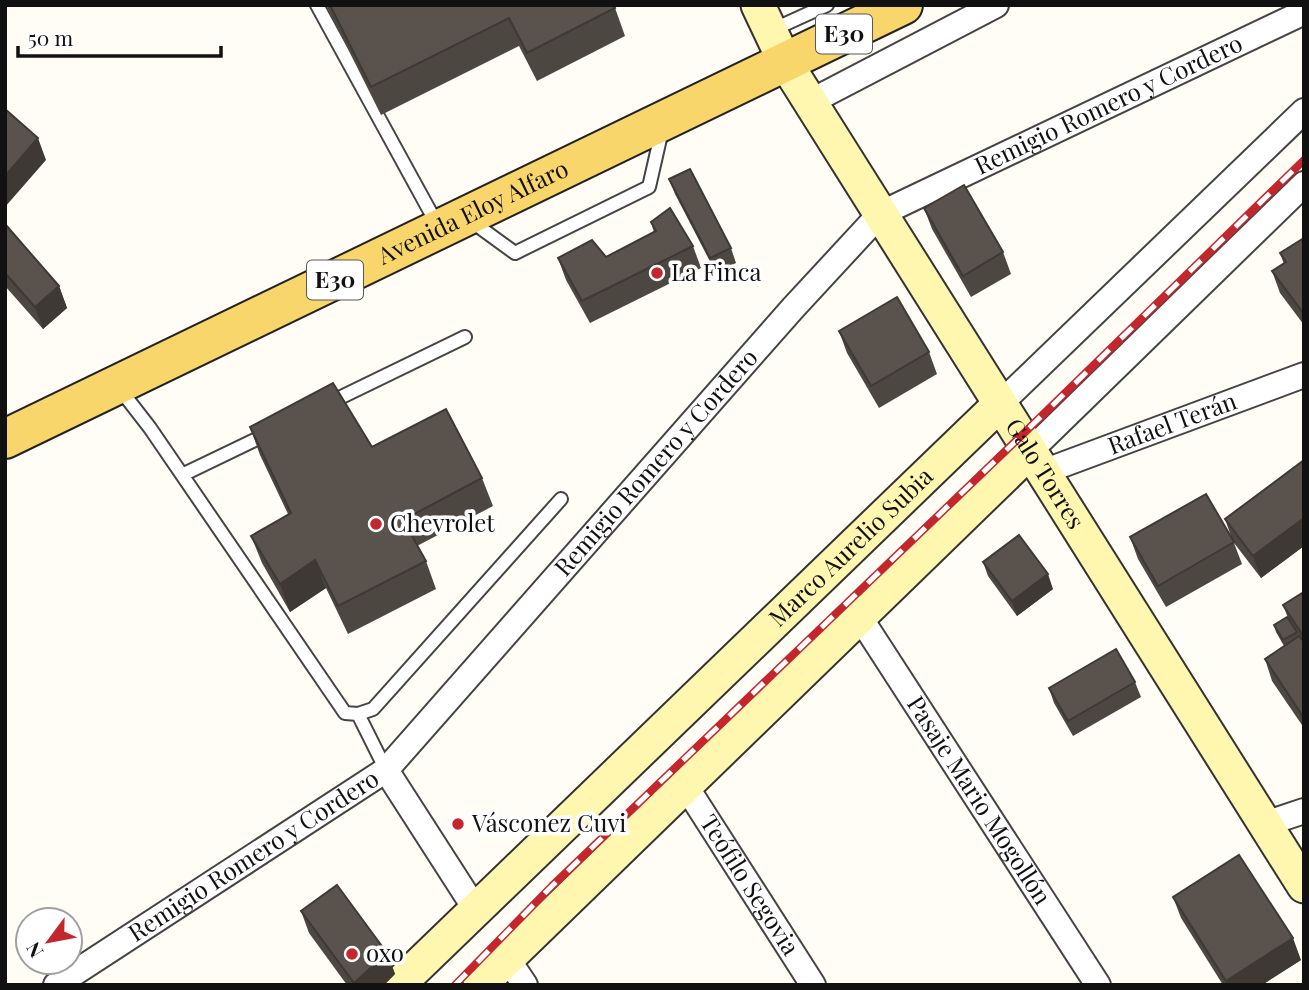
<svg xmlns="http://www.w3.org/2000/svg" width="1309" height="990" viewBox="0 0 1309 990" font-family="'Playfair Display',serif">
<style>
.lines{fill:none;stroke-linecap:round;stroke-linejoin:round}
.lane-casing{stroke:#444;stroke-width:16}
.street-casing{stroke:#444;stroke-width:28}
.secondary-casing{stroke:#333;stroke-width:37}
.primary-casing{stroke:#222;stroke-width:42}
.lane{stroke:#fff;stroke-width:12}
.street{stroke:#fff;stroke-width:24}
.secondary{stroke:#fff6b0;stroke-width:33}
.primary{stroke:#f9d66b;stroke-width:38}
.rail-casing{stroke:#c4262e;stroke-width:8}
.rail{stroke:#fff;stroke-width:5;stroke-dasharray:16;stroke-linecap:butt}
.wall{fill:#4d4742}
.shaded-wall{fill:#3f3936}
.building{fill:#5a524d;stroke:#3f3936;stroke-width:2}
.poi-dot{fill:#c4262e;stroke:#fff;stroke-width:2.5}
.labels{text-anchor:middle;stroke-width:7;stroke-linejoin:round;paint-order:stroke}
.shield{fill:#fff;stroke:#585858;stroke-width:2}
.shield-label{font-size:23px;font-weight:bold;fill:#111}
.street-label{font-size:24px;fill:#111;stroke:#fff}
.poi-label{font-size:24px;fill:#111;stroke:#fff;text-anchor:start}
</style>
<rect width="100%" height="100%" fill="#fffdf5"/>
<g class="lines">
<!-- lane casing -->
<g class="lane-casing">
<path id="lane" d="M317 5 438 226
M770 31 827 5
M471 221 515 253 649 187 662 130
M119 388 150 428 345 713 358 714 373 709 561 499
M327 404 465 337
M182 475 267 434
M358 714 386 770"/>
</g>
<!-- street casing -->
<g class="street-casing">
<g id="street">
<path d="M810 102 996 5"/>
<path d="M1000 404 1304 111"/>
<path d="M1030 451 1304 184"/>
<path id="s1" d="M1043 472 1304 375"/>
<path id="s2" d="M859 616 1098 985"/>
<path d="M386 770 476 910"/>
<path id="s3" d="M685 785 813 985"/>
<path d="M1265 824 1304 811"/>
<path d="M507 958 525 985"/>
<path id="s4" d="M56 985 386 770 793 308 880 214 1304 12"/>
</g>
</g>
<!-- secondary casing -->
<g class="secondary-casing">
<g id="secondary">
<path id="s5" d="M758 5 785 62 1304 886"/>
<path id="s6" d="M398 985 1000 404"/>
<path d="M480 985 1030 451"/>
</g>
</g>
<!-- primary casing -->
<g class="primary-casing">
<g id="primary">
<path id="s7" d="M5 439 903 5"/>
</g>
</g>
<!-- lane -->
<use href="#lane" class="lane"/>
<!-- street -->
<use href="#street" class="street"/>
<!-- secondary -->
<use href="#secondary" class="secondary"/>
<!-- primary -->
<use href="#primary" class="primary"/>
<!-- rail casing -->
<g class="rail-casing">
<path id="rail" d="M455 985 552 886 1020 437 1304 160"/>
</g>
<!-- rail -->
<use href="#rail" class="rail"/>
</g>
<!-- wall -->
<path class="wall" d="M326 5H614L625 36 537 81 519 46 381 115Z
M669 179 731 248 736 263 716 273 675 194Z
M924 208 1003 252 1011 274 971 297 932 229Z
M651 222 693 246 701 268 590 323 566 280 558 258 606 257 654 232Z
M5 224 59 286 67 308 43 329 5 286Z
M1304 238V325L1280 293 1272 271 1284 264 1280 253Z
M839 331 929 352 937 374 879 408 847 353Z
M250 427 372 447 482 478 493 506 417 546 426 561 436 589 348 634 326 588 290 612 262 563 251 536 288 514 260 455Z
M1304 460V546L1261 578 1234 543 1242 564 1166 607 1138 559 1130 537 1232 539 1225 519Z
M983 562 1053 589 1017 616 988 576Z
M1304 596V728L1272 681 1265 659 1284 646 1276 632 1274 625 1288 618 1283 605Z
M1135 682 1141 697 1073 736 1054 703 1049 688Z
M1173 897 1301 960 1262 985H1223L1181 918Z
M301 911 387 953 395 974 384 985H347L309 933Z"/>
<!-- shaded-wall -->
<path class="shaded-wall" d="M38 138 46 160 5 207V176Z
M59 286 67 308 43 329 35 307Z
M1304 518V546L1261 578 1253 556Z
M315 560 326 588 290 612 280 584Z
M1048 574 1053 589 1017 616 1012 601Z
M1293 938 1301 960 1262 985H1227L1226 981Z
M387 953 395 974 384 985H355L354 983Z"/>
<!-- building -->
<path class="building" d="M330 5H614L615 8 527 53 509 18 371 87Z
M5 109 38 138 5 176Z
M690 169 731 248 710 258 669 179Z
M964 185 1003 252 963 276 924 208Z
M670 208 693 246 582 301 558 258 592 240 606 257 656 231 651 222Z
M5 224 59 286 35 307 5 273Z
M1304 238V314L1272 271 1286 262 1280 253Z
M897 297 929 352 871 386 839 331Z
M333 383 372 447 446 409 482 478 403 520 426 561 338 606 315 560 280 584 251 536 291 513 250 427Z
M1304 460V518L1253 556 1225 519Z
M1206 494 1234 542 1158 586 1130 537Z
M1019 535 1048 574 1012 601 983 562Z
M1302 593 1304 596V637L1283 605Z
M1287 617 1297 632 1283 640 1274 625Z
M1299 636 1304 642V718L1265 659Z
M1116 649 1135 682 1068 721 1049 688Z
M1239 855 1293 938 1226 981 1173 897Z
M337 885 387 953 354 983 301 911Z"/>
<!-- markers -->
<g class="poi-dot">
<circle cx="657" cy="273" r="7"/>
<circle cx="376" cy="524" r="7"/>
<circle cx="458" cy="824" r="7"/>
<circle cx="352" cy="954" r="7"/>
</g>
<g class="labels">
<!-- shield labels -->
<g class="shield">
<rect x="816" y="14.5" width="56" height="39" rx="5"/>
<rect x="307" y="260.5" width="56" height="39" rx="5"/>
</g>
<g class="shield-label">
<text x="844" y="42">E30</text>
<text x="335" y="288">E30</text>
</g>
<!-- street labels -->
<g class="street-label">
<text dy="8" stroke="none"><textPath href="#s4" startOffset="1391">Remigio Romero y Cordero</textPath></text>
<text dy="8" stroke="none"><textPath href="#s7" startOffset="520">Avenida Eloy Alfaro</textPath></text>
<text dy="8" stroke="none"><textPath href="#s1" startOffset="138">Rafael Terán</textPath></text>
<text dy="8" stroke="none"><textPath href="#s4" startOffset="803">Remigio Romero y Cordero</textPath></text>
<text dy="8" stroke="none"><textPath href="#s5" startOffset="550">Galo Torres</textPath></text>
<text dy="8" stroke="none"><textPath href="#s6" startOffset="630">Marco Aurelio Subia</textPath></text>
<text dy="8" stroke="none"><textPath href="#s2" startOffset="220">Pasaje Mario Mogollón</textPath></text>
<text dy="8" stroke="none"><textPath href="#s4" startOffset="236">Remigio Romero y Cordero</textPath></text>
<text dy="8" stroke="none"><textPath href="#s3" startOffset="119">Teófilo Segovia</textPath></text>
</g>
<!-- poi labels -->
<g class="poi-label">
<text x="671" y="281">La Finca</text>
<text x="390" y="532">Chevrolet</text>
<text x="472" y="832">Vásconez Cuvi</text>
<text x="366" y="962">oxo</text>
</g>
</g>
<!-- border -->
<rect width="1309" height="990" fill="none" stroke="#111111" stroke-width="14"/>
<!-- north arrow -->
<g transform="translate(49 941) rotate(238)"><circle r="33" fill="#ffffff" stroke="#a0a0a0" stroke-width="2"/>
<path d="M0-5L12 26L0 18L-12 26Z" fill="#c4262e"/>
<text y="-10" font-size="19" font-weight="bold" text-anchor="middle" fill="#111111">N</text>
</g>
<!-- scale -->
<path d="M18 46v10h203v-10" fill="none" stroke="#111111" stroke-width="3.5"/>
<text x="28" y="46" font-size="21" fill="#111111" stroke="#ffffff" stroke-width="5" paint-order="stroke">50 m</text>
</svg>
